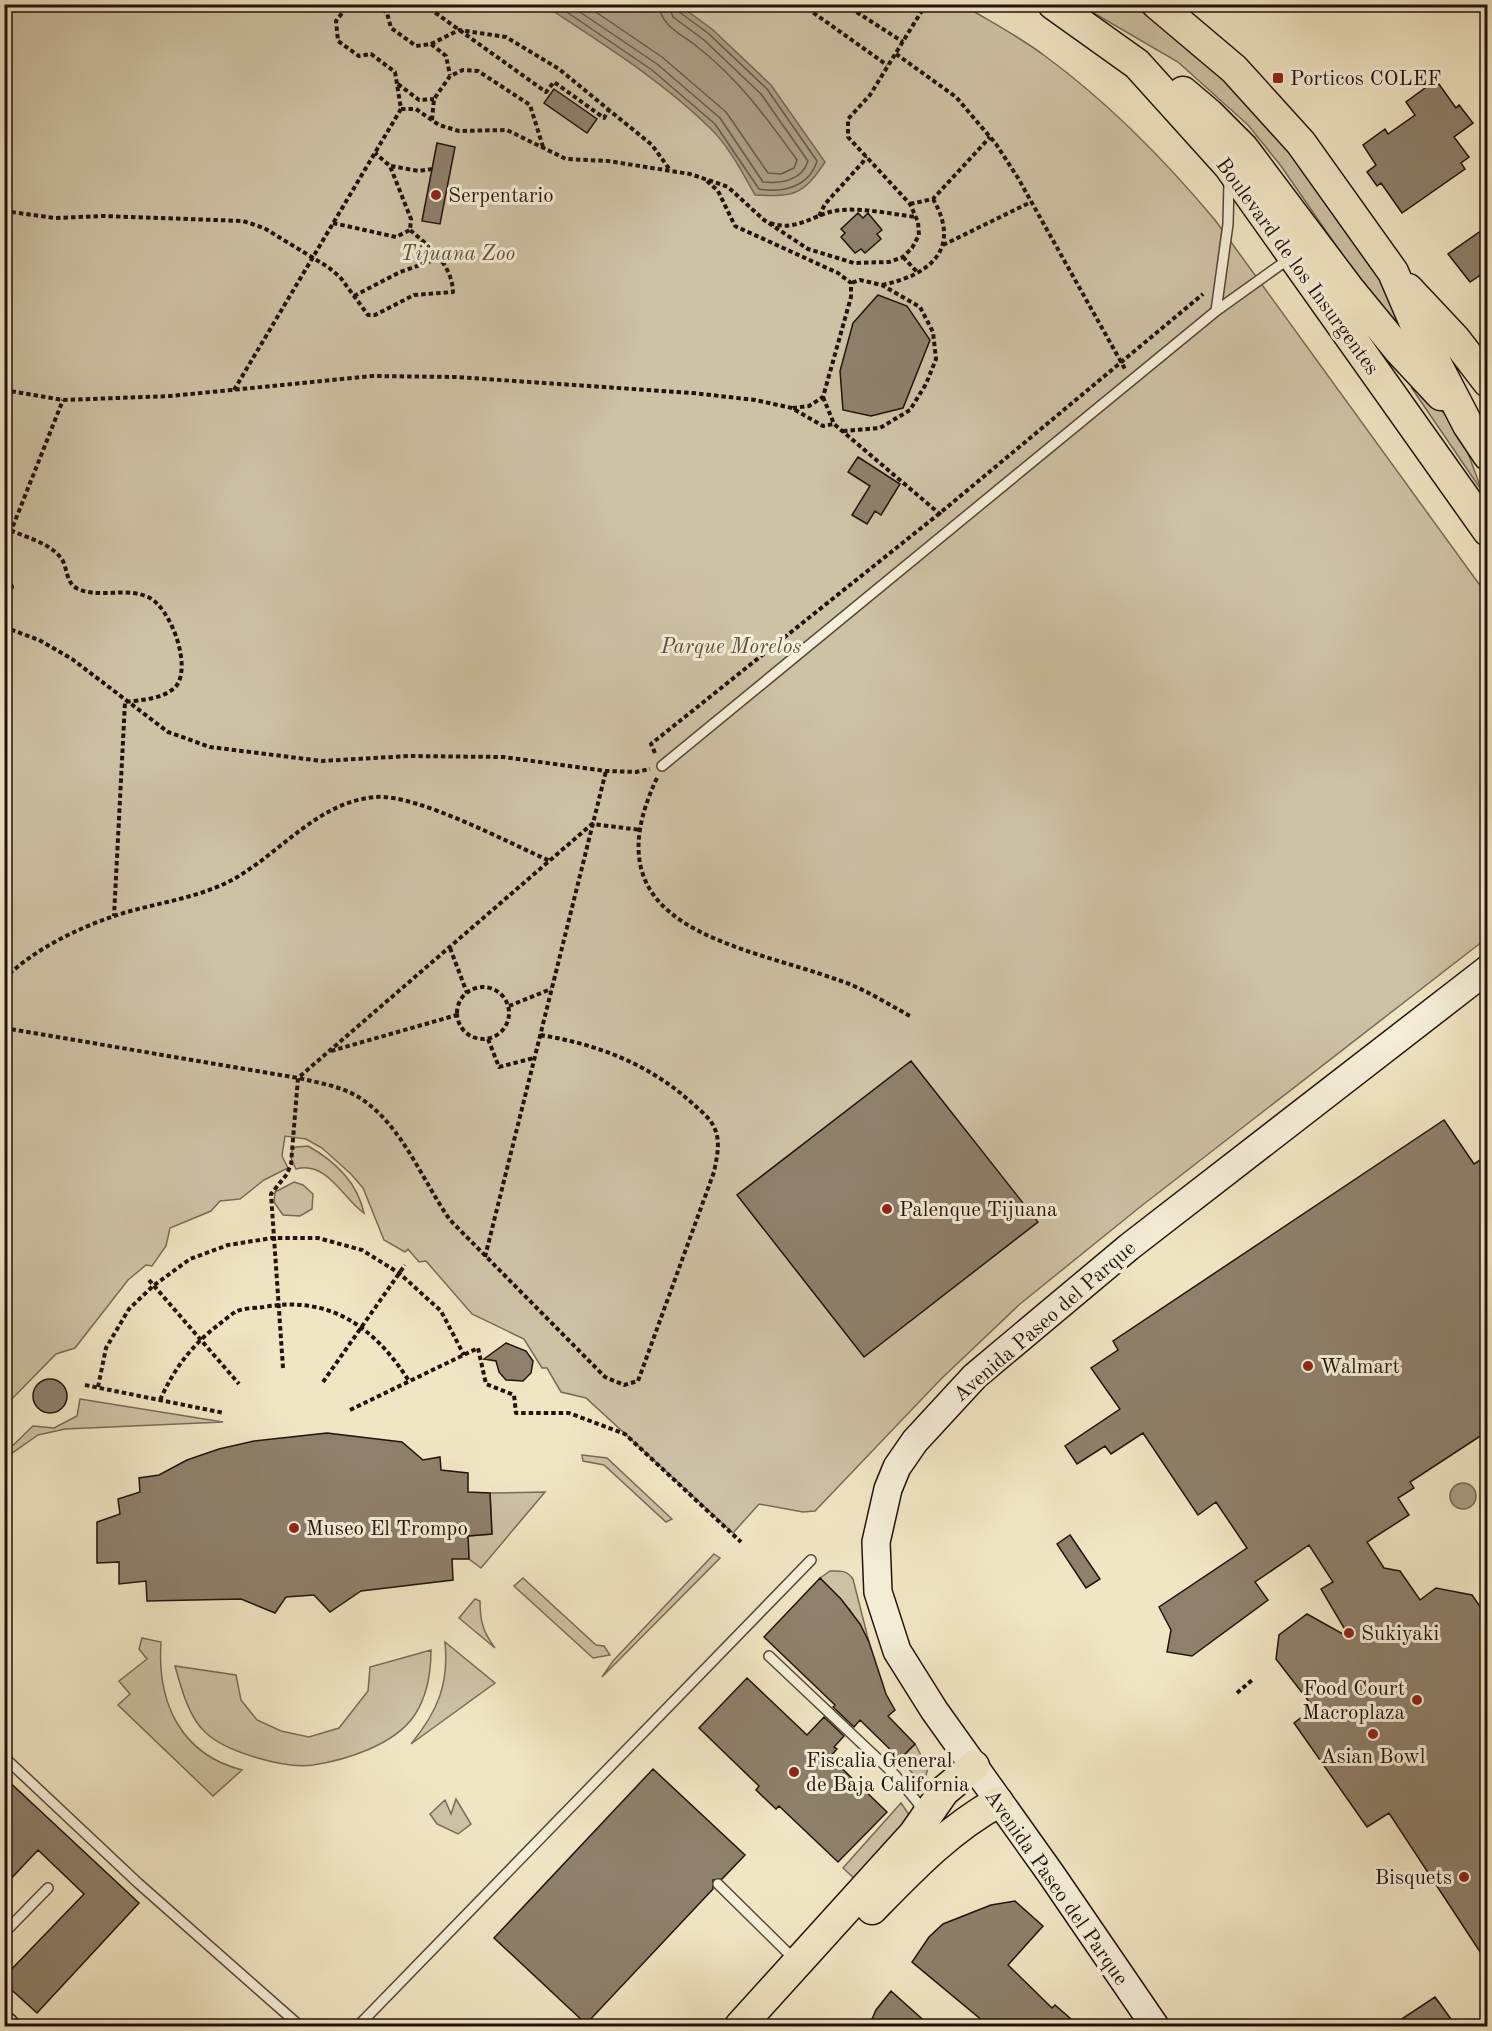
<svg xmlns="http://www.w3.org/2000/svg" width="1492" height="2031" viewBox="0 0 1492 2031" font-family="'Old Standard TT',serif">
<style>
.green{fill:#cec2a5;stroke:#786a58;stroke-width:1.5}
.water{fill:#ab9e85;stroke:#756654;stroke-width:1.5}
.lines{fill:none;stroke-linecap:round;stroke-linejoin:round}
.shore{stroke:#675848;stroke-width:1.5}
.building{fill:#8e806b;stroke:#23120b;stroke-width:1.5}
.service-casing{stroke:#564739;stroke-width:12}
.secondary-casing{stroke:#23120b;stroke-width:30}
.primary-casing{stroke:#23120b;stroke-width:33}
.path{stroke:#23120b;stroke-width:4;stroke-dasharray:4.5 3;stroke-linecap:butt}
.service{stroke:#f6efd9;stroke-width:9}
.secondary{stroke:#f6efd9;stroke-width:27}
.primary{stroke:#f1e6c4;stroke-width:30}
.poi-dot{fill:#8f2418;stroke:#f6efd9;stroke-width:2}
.labels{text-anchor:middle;stroke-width:6;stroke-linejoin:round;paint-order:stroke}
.poi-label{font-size:21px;fill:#23120b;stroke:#f6efd9;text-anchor:start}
.park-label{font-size:21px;font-style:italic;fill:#5f5041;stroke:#f6efd9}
.street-label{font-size:21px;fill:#23120b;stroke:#f6efd9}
</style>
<rect width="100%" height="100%" fill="#f1e6c4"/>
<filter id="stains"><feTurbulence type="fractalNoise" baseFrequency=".00333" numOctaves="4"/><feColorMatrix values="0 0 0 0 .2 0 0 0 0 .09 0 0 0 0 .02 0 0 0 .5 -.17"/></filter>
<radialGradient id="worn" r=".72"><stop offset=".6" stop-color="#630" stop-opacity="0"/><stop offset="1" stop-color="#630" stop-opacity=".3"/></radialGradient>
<!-- green -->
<path class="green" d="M5 5H963C991 22 1020 37 1045 56 1109 103 1164 159 1215 220L1487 595V938L1140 1207 1020 1304 941 1379 815 1511 803 1512 759 1504 733 1533 586 1398 561 1392 547 1368H542L524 1339 472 1314 426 1261 419 1262 408 1249 405 1252 384 1240 363 1188 351 1174 322 1148 306 1139 285 1136 282 1156 288 1168 264 1180 240 1199 220 1201 211 1211 170 1228 166 1246 152 1266 146 1265 128 1280 75 1348 56 1354 5 1406Z
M1080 5H1132L1193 49 1256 108 1355 233 1412 339 1378 306 1281 166 1248 125 1178 62Z
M1411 387 1443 412 1462 437 1482 491Z
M308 1146C335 1161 357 1182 364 1213 344 1200 327 1160 296 1169L291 1158 292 1150 296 1147Z
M294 1182 303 1185 313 1194 312 1209 300 1216 283 1215 274 1202 275 1192Z
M80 1399 223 1422 65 1429 38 1435 5 1458V1453L33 1426 54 1428 77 1416Z
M582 1455 607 1458 672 1519 666 1522 604 1465 583 1461Z
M545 1492 481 1568 469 1559 468 1536 492 1534 490 1493Z
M714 1554 720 1558 602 1677 613 1661Z
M830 1571C840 1571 847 1570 853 1579L869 1642 850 1610 820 1578Z
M523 1578 596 1645 604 1646 610 1655 593 1658 514 1586Z
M475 1599 480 1601C480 1621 483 1632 495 1648L459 1618Z
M142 1638 161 1642C157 1702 180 1754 242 1770L213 1796 118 1705 130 1694 119 1681 147 1659 139 1649Z
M445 1642 495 1683 411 1744C438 1711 449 1684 445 1642Z
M431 1650C431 1671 427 1697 414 1716 394 1745 346 1760 313 1765 285 1769 225 1752 205 1732 188 1716 181 1687 175 1666L236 1675 241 1700 257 1720 281 1731 309 1737 339 1728 368 1691 370 1667Z
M915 1744 928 1768 923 1785 900 1759Z
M456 1799 471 1824 458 1834 437 1824 430 1814 445 1800 451 1814Z
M901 1803 912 1819 858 1882 843 1868Z"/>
<!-- water -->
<path class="water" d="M544 5H679L712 29 771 85 825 162C803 195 795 197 755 195 742 172 729 146 709 127 660 79 601 43 544 5Z
M1450 1496a13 13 0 1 1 26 0a13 13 0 1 1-26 0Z"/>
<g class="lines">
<!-- shore -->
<path class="shore" d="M555 4 652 70 715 124 759 189C783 193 809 187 817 161L767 89 709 34 678 11 676 4
M568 4 657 64 720 118 763 182C782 184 802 180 808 161L761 94 704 40 673 17 668 4
M584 4 662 57 726 112 768 173 781 174 794 168 797 160C767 118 737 77 695 45 681 34 660 25 659 4"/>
</g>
<!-- building -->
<path class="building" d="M1436 80 1456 108 1459 105 1473 123 1454 137 1469 157 1461 163 1465 169 1402 213 1381 183 1377 186 1367 172 1376 165 1363 145 1385 129 1388 134 1415 115 1406 102Z
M554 89 597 119 587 133 544 103Z
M437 143 455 147 440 224 422 221Z
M858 213 863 218 868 213 882 230 877 234 881 239 865 253 861 249 855 253 841 237 845 233 841 229Z
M1488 226V270L1470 282 1448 254Z
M878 295 907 306 930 340 903 408 871 416 843 410 840 371 853 323Z
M858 457 900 484 881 515 875 511 867 524 852 515 870 486 848 472Z
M911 1061 1038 1222 864 1357 737 1195Z
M1444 1120 1474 1164 1488 1155V1431L1410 1482 1414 1488 1398 1498 1409 1515 1367 1542 1384 1568 1400 1571 1420 1600 1436 1588 1472 1595 1481 1608 1488 1603V1964L1389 1813 1367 1827 1294 1723 1314 1708 1276 1659 1279 1635 1307 1614 1350 1638 1321 1589 1333 1582 1309 1545 1255 1582 1268 1600 1192 1656 1167 1652 1171 1630 1159 1607 1247 1548 1216 1502 1198 1515 1143 1433 1111 1454 1105 1446 1077 1464 1065 1446 1120 1409 1091 1368 1118 1350 1113 1341Z
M506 1343 526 1351 533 1361 531 1373 523 1381 506 1380 499 1372 496 1361 484 1359Z
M33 1396a17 17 0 1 1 34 0a17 17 0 1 1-34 0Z
M327 1433 402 1442 423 1460 440 1457 441 1470 468 1473V1492L490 1493 492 1534 468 1536 469 1559H452L453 1580 361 1591 330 1612 314 1595 286 1597 275 1613 241 1599 147 1601 146 1581 119 1584V1562L97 1563V1522L120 1514 118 1499 140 1492 139 1478 159 1475 187 1460 219 1449 254 1441Z
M1070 1535 1100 1579 1086 1588 1057 1544Z
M820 1578 841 1599 860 1624 869 1642 886 1694 895 1710 888 1716 915 1744 900 1759 860 1720 854 1727 833 1707 835 1705 764 1637Z
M747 1678 807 1735 824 1717 844 1736 834 1747 837 1749 830 1757 887 1812 838 1862 779 1806 776 1809 756 1790 759 1786 699 1728Z
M653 1769 745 1855 722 1879 713 1880V1889L586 2024 494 1938Z
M4 1777 139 1903 37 2013 4 1983V1977L84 1894 38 1850 4 1886Z
M1015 1901 1043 1926 1008 1965 1052 2008 1055 2005 1079 2026H989L912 1962 929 1937 943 1924 991 1905Z
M891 1991 930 2026H869L876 2010Z
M1435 1997 1456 2026H1391Z"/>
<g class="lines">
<!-- service casing -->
<g class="service-casing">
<path id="service" d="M1216 311 1228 224 1229 182
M662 766 1216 311 1290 258
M769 1656 895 1775 918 1803 921 1812
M4 1757 138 1883 300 2026
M718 1884 795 1960
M4 1933 48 1888
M358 2026 811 1560"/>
</g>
<!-- secondary casing -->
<g class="secondary-casing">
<path id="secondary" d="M4 2026H5
M1155 2026 1051 1874 934 1710 897 1651 878 1592 876 1542 888 1489 897 1467 915 1441 975 1376 1129 1247 1488 969"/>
</g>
<!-- primary casing -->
<g class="primary-casing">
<path id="primary" d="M1053 4 1137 64 1229 166 1488 531
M1157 4 1234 69 1301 143 1393 272 1414 321 1468 425 1488 455
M1183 92 1209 114 1243 148 1349 289 1399 350 1441 395
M1408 289 1455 339 1488 382
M872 1909C911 1869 949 1829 998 1802
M740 2026 914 1834 944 1791 974 1766"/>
</g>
<!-- path -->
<path class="path" d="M377 4 387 13 391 28 416 46 431 44 446 56 450 75
M423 4 546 92 554 82 604 118 609 110 652 145 670 170
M801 4 887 65
M844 4 903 42
M431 44 459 30 506 37 559 69 609 110
M896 54 956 97 996 144 1018 178 1125 369
M398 84 419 100 434 99
M401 109H416L439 125 459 131 507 130 566 159 608 161 690 174 717 183 728 187 764 220 808 249 854 263 889 262 903 257 912 248 919 235 918 222 910 204 848 137V119L870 95 926 4
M432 120 434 99 450 76 463 70 478 71 530 105 543 147
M391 166 419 171 432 169
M707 181 718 191 735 226 838 273 851 283V297L823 397 809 406 793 408
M910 204 933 199 990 137
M4 211 55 218 103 216 243 221 264 228 328 267 340 277 368 315H375L414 295 453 292C452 264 429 246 410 230
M819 216 825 204 863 162 866 156
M333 223 396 237 410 230 411 219 390 166 375 153
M770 223C797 233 816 212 841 210 866 208 891 214 916 217
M943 245 1031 202
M903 257 918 273
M882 285C930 275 962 249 933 199
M354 296 400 272 440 258
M4 390 63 400 171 396 372 376 455 377 693 393 755 400 792 408 823 426 834 424
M234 390 401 109 395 72 371 54 359 56 338 41 336 21 349 4
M823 397 834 424 941 515
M843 431 880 428 910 410 926 384 936 359 933 332 920 307 882 285 860 280 851 283
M4 527C22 537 48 541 61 558 68 567 65 583 78 589 102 599 126 586 150 598 171 610 191 664 177 685 166 699 141 700 125 702L114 916
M4 555 11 531 63 400
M4 555 6 572 12 587 4 606
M4 627 39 640 72 659 168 732 210 747 322 761 408 756 503 757 606 771 636 772 650 769
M655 753 651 744 940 513 1203 294
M657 778C585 930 740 944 841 981 865 989 888 1004 910 1016
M450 948 467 993
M4 979C33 950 76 929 114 916 150 904 189 900 224 884 277 859 314 802 376 797 417 794 509 843 550 861
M457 1013a26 26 0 1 1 52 0a26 26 0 1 1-52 0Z
M509 1006 551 989
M4 1028 298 1078C319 1083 341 1086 360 1098 402 1125 422 1180 450 1220L605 1377 624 1385 638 1381 714 1172C717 1157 721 1141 714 1127 710 1118 700 1110 692 1103 649 1064 597 1044 540 1035
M488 1039 499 1067 534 1058
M331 1051 457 1015
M485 1257 606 771
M149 1280 239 1384
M283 1368 271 1194 287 1174 291 1164 298 1078 592 824 641 830
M323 1382 405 1265
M85 1385 224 1413
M98 1387 106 1348 129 1309 153 1286 190 1259 228 1245 272 1238H318L362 1250 399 1273 441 1311 464 1355
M160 1400C174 1369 191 1346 218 1325 224 1321 231 1314 237 1311 245 1308 256 1308 264 1307 331 1295 375 1328 409 1381
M350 1410 478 1348 486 1384 514 1395 516 1413H569L625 1434 741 1542
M1237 1693 1252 1680"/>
<!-- service -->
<use href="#service" class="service"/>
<!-- secondary -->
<use href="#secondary" class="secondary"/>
<!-- primary -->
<use href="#primary" class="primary"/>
</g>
<!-- markers -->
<g class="poi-dot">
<rect x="1272" y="72" width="12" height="12" rx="3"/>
<circle cx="436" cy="195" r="6"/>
<circle cx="887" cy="1209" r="6"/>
<circle cx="1308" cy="1366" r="6"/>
<circle cx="294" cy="1528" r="6"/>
<circle cx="1349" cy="1633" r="6"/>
<circle cx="1417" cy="1700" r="6"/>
<circle cx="1373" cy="1734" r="6"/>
<circle cx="794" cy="1772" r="6"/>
<circle cx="1464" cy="1877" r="6"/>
</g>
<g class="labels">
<!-- poi labels -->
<g class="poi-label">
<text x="1290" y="85">Porticos COLEF</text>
<text x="448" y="202">Serpentario</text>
<text x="899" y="1216">Palenque Tijuana</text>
<text x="1320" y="1373">Walmart</text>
<text x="306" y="1535">Museo El Trompo</text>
<text x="1361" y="1640">Sukiyaki</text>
<text x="1405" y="1695" text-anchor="end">Food Court<tspan x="1405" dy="24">Macroplaza</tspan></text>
<text x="1373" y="1763" text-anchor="middle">Asian Bowl</text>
<text x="806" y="1767">Fiscalia General<tspan x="806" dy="24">de Baja California</tspan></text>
<text x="1452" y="1884" text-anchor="end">Bisquets</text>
</g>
<!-- park labels -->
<g class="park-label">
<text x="458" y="260">Tijuana Zoo</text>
<text x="731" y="653">Parque Morelos</text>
</g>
<!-- street labels -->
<g class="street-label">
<text transform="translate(1298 266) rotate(54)" y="7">Boulevard de los Insurgentes</text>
<text transform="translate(1044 1321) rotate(-41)" y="7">Avenida Paseo del Parque</text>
<text transform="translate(1057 1887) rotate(55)" y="7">Avenida Paseo del Parque</text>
</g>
</g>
<!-- margin -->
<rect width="1492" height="2031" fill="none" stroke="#f1e6c4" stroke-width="24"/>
<rect x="6" y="6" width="1480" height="2019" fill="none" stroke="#23120b" stroke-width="3"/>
<rect x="12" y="12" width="1468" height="2007" fill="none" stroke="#23120b" stroke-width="1.5"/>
<rect width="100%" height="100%" filter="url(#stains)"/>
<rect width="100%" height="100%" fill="url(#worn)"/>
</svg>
